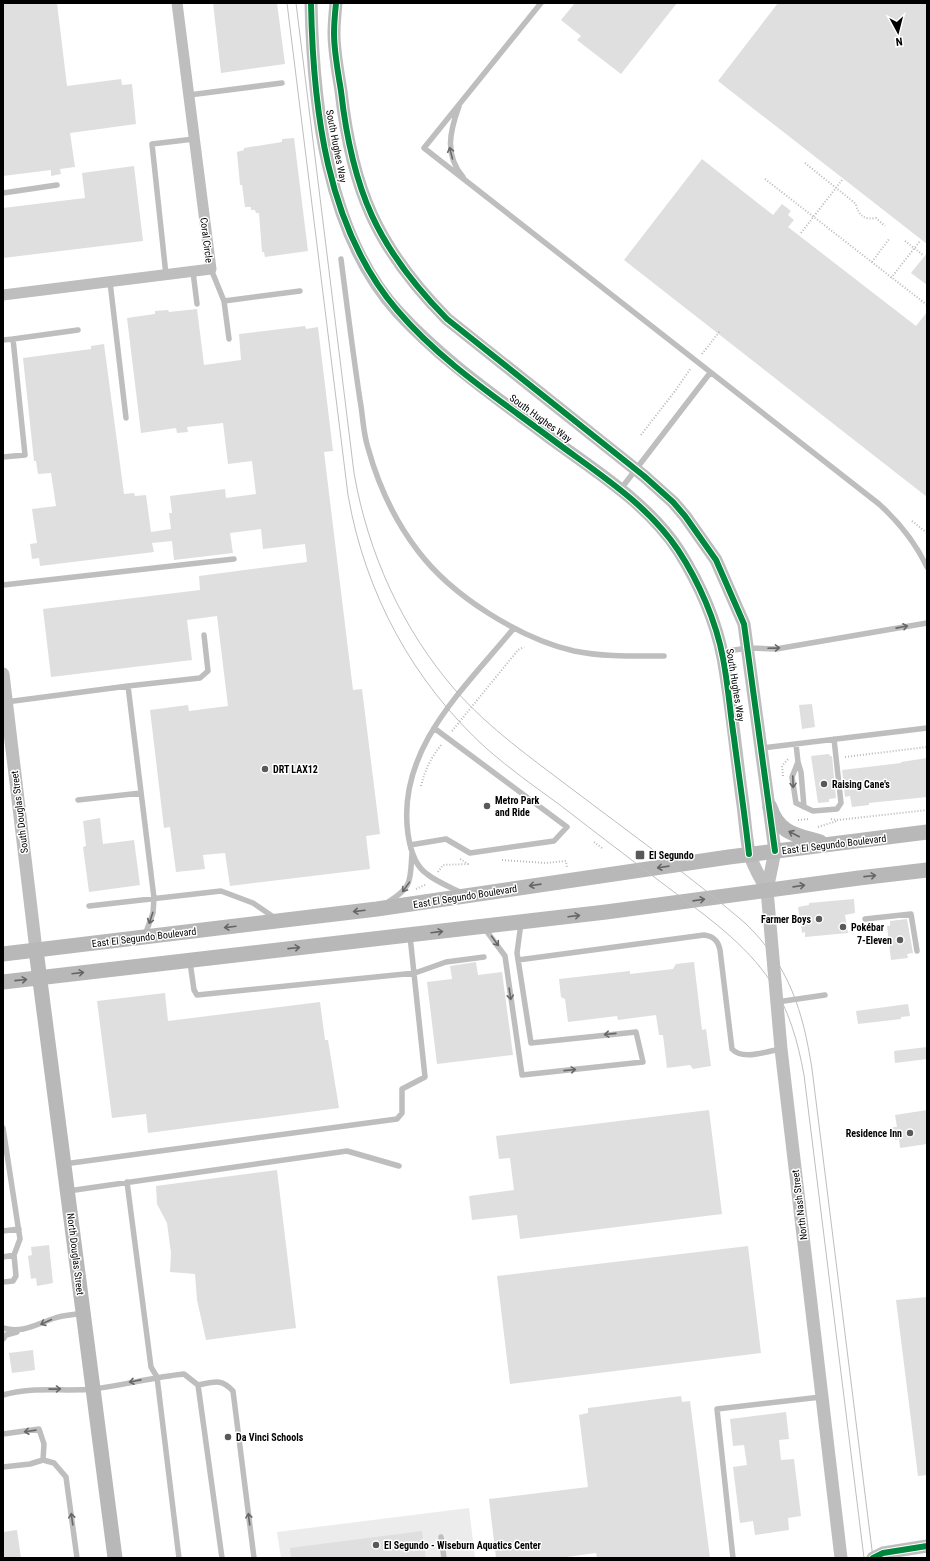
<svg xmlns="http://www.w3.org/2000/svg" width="930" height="1561" viewBox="0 0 930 1561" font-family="'Roboto Condensed',sans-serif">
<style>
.green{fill:#ececec}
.building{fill:#dfdfdf}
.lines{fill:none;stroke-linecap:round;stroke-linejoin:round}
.path{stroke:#b9b9b9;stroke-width:2;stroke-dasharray:1 2;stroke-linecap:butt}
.service{stroke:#bebebe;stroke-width:5.5}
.minor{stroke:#bebebe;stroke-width:11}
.tertiary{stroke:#bebebe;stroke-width:13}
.secondary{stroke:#b8b8b8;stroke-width:15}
.tram{stroke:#bebebe;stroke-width:1}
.cycleway-casing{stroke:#fff;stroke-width:8}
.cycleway{stroke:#00873e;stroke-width:6}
.oneway{stroke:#686868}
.oneway2{stroke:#656565}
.poi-dot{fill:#595959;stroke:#fff;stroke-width:1.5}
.labels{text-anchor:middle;stroke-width:3;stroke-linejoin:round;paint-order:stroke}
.street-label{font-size:10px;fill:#000;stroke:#fff}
.poi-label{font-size:10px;font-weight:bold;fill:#000;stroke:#fff;text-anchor:start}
</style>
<rect width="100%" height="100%" fill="#fff"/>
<!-- green -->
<path class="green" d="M469 1508 475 1558H281L277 1532Z"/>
<!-- building -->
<path class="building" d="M3 3H57L67 86 121 79 122 85 132 84 136 124 70 133 75 167 60 169 61 174 51 176V170L3 176Z
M213 3H277L285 64 221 73Z
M575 3H677L621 74 577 40 581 36 561 20Z
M778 3H927V244L718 81Z
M294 138 308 251 265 257 264 252H262L259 213H256L255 210H251V207H245L242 185H240L237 152 244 150V148L282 142V139Z
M702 159 773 215 782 204 791 211 788 215 794 220 788 227 916 326 927 312V497L624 260Z
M134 166 143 241 3 258V208L85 198 82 173Z
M927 253V285L911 273Z
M197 309 204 365 241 360 239 334 305 326 306 329 318 327 333 451 324 452 353 690 362 689 380 834 366 836 370 869 230 886 225 853 203 855 205 869 176 872 170 827 164 828 150 710 188 705 189 711 228 706 217 616 187 620 192 660 51 677 43 609 200 590 199 576 307 562 305 544 263 549 261 529 230 533 233 553 174 560 172 541 152 543 154 552 40 566 39 558 32 559 30 544 37 543 32 509 56 506 51 473 38 474 36 461H34L23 358 91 349V346L104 344 124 494 134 493 135 496 146 495 151 532 171 529 169 513H172L170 496 225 489 226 498 256 494 252 461 228 464 223 423 187 427 188 432 177 433 176 428 141 433 127 318 155 314V311L168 310 169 312Z
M812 704 815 727 802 729 799 705Z
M829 754 830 756H832L836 798 829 799V802L818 803 811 756Z
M927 758V797L869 803V805L852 807 850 796 845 797 842 770 901 763V762Z
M100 818 103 844 134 840 140 885 89 892 83 847 86 846 83 821Z
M854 899 855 913 845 915 848 933 805 937V932L802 933 798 907 809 905V903Z
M907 919 913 953 907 954 908 958 891 960 887 926H890V921Z
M476 962 478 975 502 972 513 1055 437 1064 427 982 452 979 450 966Z
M694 962 702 1030 706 1029 711 1066 693 1069 690 1065 667 1068 663 1035H659L656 1015 618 1020 617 1016 568 1022 565 999 561 997 559 979 630 971V974L673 969 676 964Z
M165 993 168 1021 320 1002 325 1040H328L339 1108 148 1133 146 1114 112 1118 97 1001Z
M908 1004 910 1016 901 1017V1019L858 1024 856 1011Z
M927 1047V1059L895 1063 894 1051Z
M709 1110 722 1214 520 1239 517 1215 472 1220 469 1196 514 1190 510 1158 499 1159 496 1136Z
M927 1110V1144L900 1148 899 1139 895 1140 893 1127H897L895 1115Z
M277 1170 296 1328 206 1340 197 1300 195 1274 170 1272 171 1253 167 1223 157 1204 156 1186Z
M49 1245 53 1283 37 1286 36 1278 31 1279 28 1256 32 1255 31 1247Z
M748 1246 761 1353 510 1384 497 1276Z
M927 1297V1475L918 1476 896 1300Z
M33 1350 35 1370 12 1373 9 1353Z
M681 1396 682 1402 690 1401 710 1558H597L596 1553 560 1558H496L489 1499 588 1487 579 1415 588 1413V1408Z
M786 1412 789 1439 779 1440 781 1460 794 1459 801 1516 788 1518 789 1530 755 1535 753 1521 740 1523 733 1467 747 1465 744 1445 733 1446 730 1419Z
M17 1530 21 1558H3V1532Z
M422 1531 426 1558H291L290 1548Z"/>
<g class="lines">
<!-- path -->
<path class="path" d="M805 163 856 204C858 215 864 220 876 218L885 226
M765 179 927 305
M801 233 842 180
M905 241 923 255
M872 262 889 239
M891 278 920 241
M702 354 720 331
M641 435 675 391 691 368
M912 521 927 533
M452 731 518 650 524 647
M845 757 927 747
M783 776 782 766 789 758
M421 786C425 770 431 757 442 744
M831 819 838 820 927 810
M798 820 809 819
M818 827 837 821
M594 842 602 848
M502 860 546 863 566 861 567 868
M438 872 443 865 468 864 459 858
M416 889 427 884"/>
<!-- service -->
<path class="service" d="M541 3 424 148 879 504C900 523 915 542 927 567
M189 95 282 83
M459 106C450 131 444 155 463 177
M3 193 57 185
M341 259C347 306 353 354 360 400 363 416 363 433 368 448 378 484 395 521 418 551 452 596 519 638 574 651 603 657 634 656 664 656
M211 269 224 301
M193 272 197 304
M166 275 152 144 194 139
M110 282 126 418
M13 339 78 330
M229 339 224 301 300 291
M3 340 13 339 25 455 3 457
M620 490 710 373
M3 585 234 559
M721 652 748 648 776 649 927 623
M6 702 128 686
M796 744 798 762 792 777 796 803 813 811 837 809 841 803 834 739
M762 748 927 728
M798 762 801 772 804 807
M78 800 141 793
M410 845 446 839 470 853 554 841 567 827 434 728
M462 893C450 887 437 882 427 874 415 866 410 848 408 834 396 749 465 688 514 628
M388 902C413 887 410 880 412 853
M89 906 221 891 253 903 275 918
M865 919 911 914 917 951
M485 929 505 956 522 1075 643 1062 636 1032 531 1043 517 953 521 923
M145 935 153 913 154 898 128 686 200 678 208 671 204 635
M518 960 704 935C713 936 718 940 720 950L732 1049C743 1061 767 1051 781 1049
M190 962 194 990 197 995 415 973 446 962 484 957
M777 1002 825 995
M3 1128 20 1239 14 1255 3 1257
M64 1164 397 1119 402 1113V1089L425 1077 410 936
M127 1182 151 1367 157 1377 179 1558
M68 1191 347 1151 399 1166
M3 1231 19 1229
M3 1282 13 1281 16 1276 14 1255
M3 1328C23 1334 36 1324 55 1318 63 1315 74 1315 83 1313
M3 1339 6 1335 17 1332
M198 1385C214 1382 221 1378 233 1391L254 1558
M3 1395C33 1386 63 1392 94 1389 124 1385 154 1377 184 1374L198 1385 222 1558
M3 1434 39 1429 44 1444 43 1460 30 1464 3 1467
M43 1460 54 1463 66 1477 77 1558
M441 1537 444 1558
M733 1558 717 1409 821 1397"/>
<!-- minor -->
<path class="minor" d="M3 295 211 269 177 3"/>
<!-- tertiary -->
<path class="tertiary" d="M311 3C313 104 327 234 398 312 443 361 496 397 549 437 594 470 648 503 679 551 699 583 716 621 723 658 732 707 736 756 743 805 745 821 746 837 749 852 752 865 761 879 767 890
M336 3C335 13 334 23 334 33 334 52 338 72 341 91 352 190 377 248 447 319L644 476 673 502 685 516 716 560 744 624 775 851 767 890 781 1049 841 1558
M3 674 36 950
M873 1558 883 1553 927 1546"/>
<!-- secondary -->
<path class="secondary" d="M770 807C779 834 797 835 820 842
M36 950 115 1558
M3 954 377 909 729 857 927 832
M3 982 606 912 859 878 927 870"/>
<!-- tram -->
<path class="tram" d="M287 3 348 495C365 593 413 682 487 749 510 769 535 787 560 805 596 833 633 861 670 889 706 916 745 943 771 982 789 1010 798 1042 804 1075L864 1558
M296 3 354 473C368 553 402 629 456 691 490 729 531 758 572 789 630 833 690 876 745 923 789 965 803 1011 812 1069L873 1558"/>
<!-- cycleway casing -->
<g class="cycleway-casing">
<path id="cycleway" d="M311 3C313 108 326 227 397 310 440 361 497 398 549 437 594 471 646 502 678 550 699 582 716 621 723 658 728 684 730 712 734 738 739 777 745 816 749 854
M336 3C335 13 334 23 334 33 334 52 338 72 341 91 352 190 377 248 447 319L644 476 673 502 685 516 716 560 744 624 775 851
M873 1558 883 1553 927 1546"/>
</g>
<!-- cycleway -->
<use href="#cycleway" class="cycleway"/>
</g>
<!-- one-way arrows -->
<defs><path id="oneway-shaft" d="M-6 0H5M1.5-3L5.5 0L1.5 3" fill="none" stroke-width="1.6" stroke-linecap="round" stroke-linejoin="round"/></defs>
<g class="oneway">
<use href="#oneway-shaft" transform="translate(451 153) rotate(-104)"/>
<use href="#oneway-shaft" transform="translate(902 627) rotate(-11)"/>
<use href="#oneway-shaft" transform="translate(774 648) rotate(-2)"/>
<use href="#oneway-shaft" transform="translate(793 782) rotate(88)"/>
<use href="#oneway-shaft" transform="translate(406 887) rotate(126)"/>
<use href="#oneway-shaft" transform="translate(151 918) rotate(108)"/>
<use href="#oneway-shaft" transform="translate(495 941) rotate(54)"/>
<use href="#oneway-shaft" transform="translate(510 994) rotate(82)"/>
<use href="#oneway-shaft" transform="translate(610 1034) rotate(174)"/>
<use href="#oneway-shaft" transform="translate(570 1070) rotate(-6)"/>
<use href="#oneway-shaft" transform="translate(46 1322) rotate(155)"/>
<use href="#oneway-shaft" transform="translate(135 1381) rotate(169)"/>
<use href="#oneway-shaft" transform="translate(55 1389) rotate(-1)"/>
<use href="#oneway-shaft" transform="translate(30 1431) rotate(172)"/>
<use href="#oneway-shaft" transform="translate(72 1519) rotate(-98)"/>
<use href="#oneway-shaft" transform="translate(249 1519) rotate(-97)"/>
</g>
<g class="oneway2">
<use href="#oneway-shaft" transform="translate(794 834) rotate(-153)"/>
<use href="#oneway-shaft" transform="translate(663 867) rotate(172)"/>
<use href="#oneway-shaft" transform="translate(870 876) rotate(-6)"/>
<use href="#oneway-shaft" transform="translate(535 885) rotate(172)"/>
<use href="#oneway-shaft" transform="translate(799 886) rotate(-8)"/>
<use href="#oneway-shaft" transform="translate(699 900) rotate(-8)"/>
<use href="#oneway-shaft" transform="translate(359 911) rotate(173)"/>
<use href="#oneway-shaft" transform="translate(574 916) rotate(-7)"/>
<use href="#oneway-shaft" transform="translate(230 927) rotate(173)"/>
<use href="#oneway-shaft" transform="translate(437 932) rotate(-7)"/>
<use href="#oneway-shaft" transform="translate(294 948) rotate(-6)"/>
<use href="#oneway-shaft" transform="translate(78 973) rotate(-7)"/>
<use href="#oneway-shaft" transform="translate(21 980) rotate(-6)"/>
</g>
<!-- markers -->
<g class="poi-dot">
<circle cx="265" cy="769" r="4"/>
<circle cx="824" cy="784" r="4"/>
<circle cx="487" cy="806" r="4"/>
<rect x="635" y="850" width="10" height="10" rx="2"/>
<circle cx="819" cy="919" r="4"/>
<circle cx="843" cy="927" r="4"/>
<circle cx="900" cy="940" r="4"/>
<circle cx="910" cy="1133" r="4"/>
<circle cx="228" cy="1437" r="4"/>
<circle cx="376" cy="1545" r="4"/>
</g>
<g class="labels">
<!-- street labels -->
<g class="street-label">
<text transform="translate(337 146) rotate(79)" y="4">South Hughes Way</text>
<text transform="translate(207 240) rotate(83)" y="4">Coral Circle</text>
<text transform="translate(541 418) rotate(36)" y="4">South Hughes Way</text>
<text transform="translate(736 685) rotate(81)" y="4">South Hughes Way</text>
<text transform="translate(19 812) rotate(-97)" y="4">South Douglas Street</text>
<text transform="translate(834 844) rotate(-7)" y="4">East El Segundo Boulevard</text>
<text transform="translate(465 896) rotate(-9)" y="4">East El Segundo Boulevard</text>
<text transform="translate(144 937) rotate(-7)" y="4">East El Segundo Boulevard</text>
<text transform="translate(799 1205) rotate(-97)" y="4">North Nash Street</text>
<text transform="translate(76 1254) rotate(83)" y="4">North Douglas Street</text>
</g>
<!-- poi labels -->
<g class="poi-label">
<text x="273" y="773">DRT LAX12</text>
<text x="832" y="788">Raising Cane's</text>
<text x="495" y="804">Metro Park<tspan x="495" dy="12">and Ride</tspan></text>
<text x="649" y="859">El Segundo</text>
<text x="811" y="923" text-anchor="end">Farmer Boys</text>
<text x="851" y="931">Pokébar</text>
<text x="892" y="944" text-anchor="end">7-Eleven</text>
<text x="902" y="1137" text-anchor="end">Residence Inn</text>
<text x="236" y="1441">Da Vinci Schools</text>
<text x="384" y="1549">El Segundo - Wiseburn Aquatics Center</text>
</g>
</g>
<!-- border -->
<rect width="930" height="1561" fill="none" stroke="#000000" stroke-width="8"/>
<!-- north arrow -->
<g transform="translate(898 32) rotate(173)" stroke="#ffffff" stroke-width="3" paint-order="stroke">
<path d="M0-3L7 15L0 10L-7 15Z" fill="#000000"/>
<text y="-6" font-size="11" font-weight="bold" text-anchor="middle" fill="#000000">N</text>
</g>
</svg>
